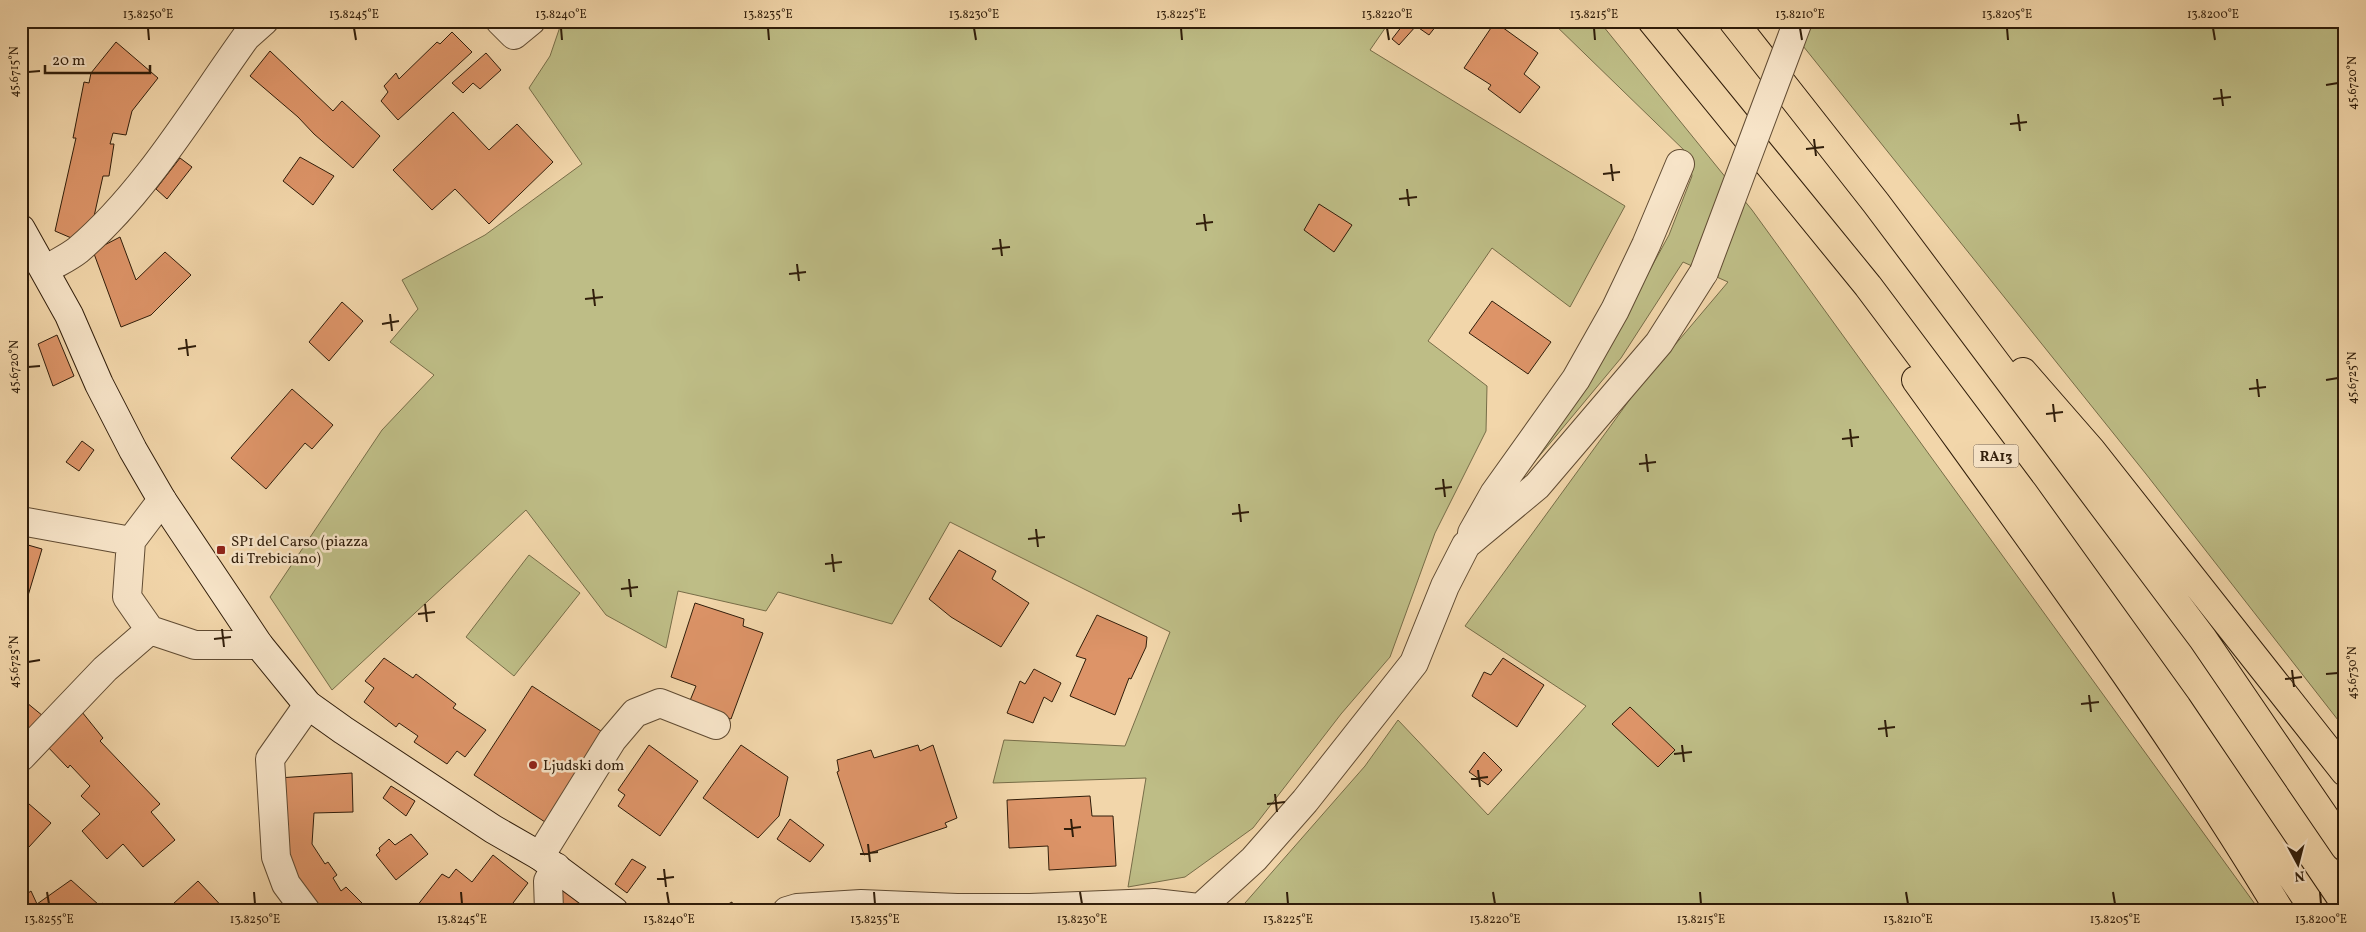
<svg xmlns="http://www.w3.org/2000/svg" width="2366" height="932" viewBox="0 0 2366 932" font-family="Vollkorn,serif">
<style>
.green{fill:#bebd86;stroke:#776d48}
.building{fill:#dd9468;stroke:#301d0a}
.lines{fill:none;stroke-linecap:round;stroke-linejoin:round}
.minor-casing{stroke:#604b32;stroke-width:30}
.secondary-casing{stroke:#301d0a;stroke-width:30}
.motorway-casing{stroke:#301d0a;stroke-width:30}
.minor{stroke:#f7e4c8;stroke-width:28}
.secondary{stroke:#f7e4c8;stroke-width:28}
.motorway{stroke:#f2d6aa;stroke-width:28}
.minor-bridge-casing{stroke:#604b32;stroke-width:30;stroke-linecap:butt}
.minor-bridge{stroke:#f7e4c8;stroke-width:28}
.ticks{fill:none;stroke:#301d0a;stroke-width:2}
.poi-dot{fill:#8f2418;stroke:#f7e4c8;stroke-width:2}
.labels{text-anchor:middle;stroke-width:5;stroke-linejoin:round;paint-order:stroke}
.shield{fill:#f7e4c8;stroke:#6c5943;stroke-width:1}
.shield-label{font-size:14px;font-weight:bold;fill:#301d0a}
.poi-label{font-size:15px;fill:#301d0a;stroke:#f7e4c8;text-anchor:start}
.neatline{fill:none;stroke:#301d0a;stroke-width:2}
.ticks-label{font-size:12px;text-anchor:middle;fill:#301d0a}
</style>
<rect width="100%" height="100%" fill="#f2d6aa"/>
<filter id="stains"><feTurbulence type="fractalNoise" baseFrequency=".004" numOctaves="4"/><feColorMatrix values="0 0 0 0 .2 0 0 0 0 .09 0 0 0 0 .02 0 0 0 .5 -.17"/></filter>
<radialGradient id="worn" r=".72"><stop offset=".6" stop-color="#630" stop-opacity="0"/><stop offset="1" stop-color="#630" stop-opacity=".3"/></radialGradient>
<!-- green -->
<path class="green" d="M562 21H1390L1370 50 1625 206 1570 307 1492 248 1428 341 1487 386 1486 431 1435 533 1390 657 1341 714 1253 828 1185 877 1128 887 1146 778 993 783 1004 740 1125 746 1170 632 950 522 892 624 778 592 766 611 678 591 666 648 606 615 526 510 332 690 270 597 382 430 434 375 390 342 418 309 402 280 485 235 582 164 529 88 550 56Z
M1551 21H1599L1752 210 2260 911H1238L1365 766 1398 720 1488 815 1586 706 1465 626 1636 391 1728 282 1683 262 1621 358 1511 490 1600 361 1669 235 1692 176 1688 154Z
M1783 21H2345V729L2146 474Z
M529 555 580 593 514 676 466 637Z"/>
<!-- building -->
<path class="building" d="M310 21H327L313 28Z
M1406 21H1440L1429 35 1416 26 1399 45 1392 39Z
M1495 22 1538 53 1524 74 1540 87 1520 113 1488 89 1491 85 1464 68Z
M452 32 472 52 398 120 381 101 388 92 384 86 396 73 399 79 437 42 440 44Z
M116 42 158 78 132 111 126 135 113 133 110 144H114L109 176H103L91 230 76 240 55 231 76 138H73L84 82 89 83 91 73Z
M270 51 333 111 342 101 380 136 353 168 314 134 298 117 250 76Z
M486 53 501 70 480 89 473 83 463 93 452 83Z
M453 112 489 150 517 124 553 162 489 224 455 189 432 210 393 170Z
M300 157 334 176 313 205 283 181Z
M180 158 192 167 167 199 156 189Z
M1319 204 1352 225 1334 252 1304 230Z
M120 237 136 280 165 252 191 275 151 315 121 327 93 251Z
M21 273 29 280 21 289Z
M1492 301 1551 342 1528 374 1469 333Z
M342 302 363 321 329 361 309 342Z
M57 335 74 376 53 386 38 344Z
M292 389 333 425 312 449 305 443 266 489 231 458Z
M21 438 26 439 21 470Z
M82 441 94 450 79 471 66 462Z
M21 543 42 549 27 599 21 598Z
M959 550 996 571 992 579 1029 603 1001 647 951 617 929 599Z
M695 603 744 619 743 626 763 633 731 719 689 703 696 686 671 677Z
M1097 615 1147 637 1146 647 1131 679 1129 678 1115 715 1070 696 1086 659 1076 656Z
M384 658 413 678 416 674 456 704 453 708 486 730 465 757 457 751 447 764 414 742 418 736 399 723 396 727 364 702 374 688 365 681Z
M1503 658 1544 685 1517 727 1472 696 1484 672 1491 675Z
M1034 669 1061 683 1052 702 1044 697 1033 723 1007 713 1020 681 1025 684Z
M532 686 607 735 548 824 474 775Z
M21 698 43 716 21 741Z
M1630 707 1675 750 1658 767 1612 724Z
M82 712 103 738 100 741 160 804 151 812 175 840 143 867 123 844 107 859 82 831 100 814 81 796 90 786 70 765 68 768 45 744Z
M649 745 698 781 660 836 618 806 625 795 618 790Z
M741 745 788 777 779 816 758 838 703 798Z
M918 745 920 751 933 745 957 818 945 823 947 827 864 855 837 772 839 771 837 760 871 750 874 758Z
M1484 752 1502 770 1488 785 1469 772Z
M352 773 353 812 314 813 312 844 325 864 328 862 337 875 333 878 341 891 346 887 370 911H317L293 880 278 778Z
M391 786 415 801 406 816 383 798Z
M1090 796 1092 816H1113L1116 866 1049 870 1048 846 1009 848 1007 800Z
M21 797 51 823 29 847 21 840Z
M790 819 824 845 810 862 777 839Z
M411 834 428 854 396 880 376 855 380 851 379 848 389 839 395 845Z
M493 855 528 883 507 911H413L442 874 449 878 456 869 472 882Z
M632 859 646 867 627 893 615 884Z
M71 880 99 905 91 911H21V898L31 891 37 904Z
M198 881 214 898 226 911H179L173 904Z
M561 887 592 911H557Z
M732 902 734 911H715Z
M102 903 112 911H95Z"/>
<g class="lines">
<!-- minor casing -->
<g class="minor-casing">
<path id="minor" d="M500 21 514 35 531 21
M45 270C56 263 68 258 78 250 145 193 195 108 246 37L264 21
M21 521 131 541
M1472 533 1494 494 1576 379 1615 310 1646 245 1680 164
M150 630 127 597 131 541 162 500
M21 757 105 669 150 630 195 645H259
M540 856 612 740 635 713 660 703 716 725
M306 911 286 884 276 857 270 759 308 705
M549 911 548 881 556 867
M787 911 797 908 861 904 957 908H1030L1154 903 1199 908
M1197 911 1254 859 1305 801 1414 663 1445 586 1466 545 1537 486 1659 343 1704 272"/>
</g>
<!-- secondary casing -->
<g class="secondary-casing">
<path id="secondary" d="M21 229 69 315 99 384 133 450 162 500 259 645 308 705 343 730 493 829 540 856 614 911"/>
</g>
<!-- motorway casing -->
<g class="motorway-casing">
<path id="motorway" d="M1652 21 1868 286 2024 494 2177 707 2315 911
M1733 21 1876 203 2203 639 2345 847
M2023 372 2091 450 2345 772
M1916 380C2042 555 2169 727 2280 911"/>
</g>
<!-- minor -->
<use href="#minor" class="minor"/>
<!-- secondary -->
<use href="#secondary" class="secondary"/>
<!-- motorway -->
<use href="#motorway" class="motorway"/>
<!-- minor-bridge casing -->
<g class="minor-bridge-casing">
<path id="minor-bridge" d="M1704 272 1798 21"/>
</g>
<!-- minor-bridge -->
<use href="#minor-bridge" class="minor-bridge"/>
</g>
<!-- ticks -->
<path class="ticks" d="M148 28 149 40M354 28 356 40M561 28 562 40M768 28 769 40M974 28 976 40M1181 28 1182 40M1387 28 1389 40M1594 28 1595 40M1800 28 1802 40M2007 28 2008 40M2213 28 2215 40M28 72 40 71M2326 85 2338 83M2221 89 2223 106M2213 99 2231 97M2018 114 2020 131M2010 124 2027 122M1814 139 1816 156M1806 149 1824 147M1611 164 1613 181M1603 174 1620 172M1407 189 1409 206M1399 199 1417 197M1204 214 1206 231M1196 224 1213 222M1000 239 1002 256M992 249 1010 247M797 264 799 281M789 274 806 272M593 289 595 306M585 299 603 297M390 314 392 331M382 324 399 321M186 339 188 356M178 349 196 346M28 367 40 366M2257 379 2259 397M2326 380 2338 378M2249 389 2266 387M2053 404 2055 422M2046 414 2063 412M1850 429 1852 447M1842 439 1859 437M1646 454 1648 472M1639 464 1656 462M1443 479 1445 497M1435 489 1452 487M1239 504 1241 522M1232 514 1249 512M1036 529 1038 547M1028 539 1045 537M832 554 834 572M825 564 842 562M629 579 631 597M621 589 638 587M425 604 427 622M418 614 435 612M222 629 224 647M214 639 231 637M28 662 40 660M2292 670 2294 687M2326 674 2338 673M2285 679 2302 677M2089 695 2091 712M2081 704 2099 702M1885 720 1887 737M1878 729 1895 727M1682 745 1684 762M1674 754 1692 752M1478 770 1480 787M1471 779 1488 777M1275 794 1277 812M1267 804 1285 802M1071 819 1073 837M1064 829 1081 827M868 844 870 862M860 854 878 852M664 869 666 887M657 879 674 877M47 892 49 904M254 892 255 904M461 892 462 904M667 892 669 904M874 892 875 904M1080 892 1082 904M1287 892 1288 904M1493 892 1495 904M1700 892 1701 904M1906 892 1908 904M2113 892 2115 904M2320 892 2321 904"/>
<!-- markers -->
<g class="poi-dot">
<rect x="216" y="545" width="10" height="10" rx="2.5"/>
<circle cx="533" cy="765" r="5"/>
</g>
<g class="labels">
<!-- shield labels -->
<rect class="shield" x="1973.5" y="444.5" width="45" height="23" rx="4"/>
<g class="shield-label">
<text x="1996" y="461">RA13</text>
</g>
<!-- poi labels -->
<g class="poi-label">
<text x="231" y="546">SP1 del Carso (piazza<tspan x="231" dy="17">di Trebiciano)</tspan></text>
<text x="543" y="770">Ljudski dom</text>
</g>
</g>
<!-- margin -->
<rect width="2366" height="932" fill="none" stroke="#f2d6aa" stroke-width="55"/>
<!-- north arrow -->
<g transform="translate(2298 864) rotate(173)" stroke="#f7e4c8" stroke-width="4" paint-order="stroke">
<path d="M0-4L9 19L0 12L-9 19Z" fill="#301d0a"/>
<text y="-8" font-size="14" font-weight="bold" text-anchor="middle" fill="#301d0a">N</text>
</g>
<!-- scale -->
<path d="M45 65v8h105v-8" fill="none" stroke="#301d0a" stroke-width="2.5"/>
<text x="52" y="65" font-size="15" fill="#301d0a" stroke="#f7e4c8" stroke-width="4" paint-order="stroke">20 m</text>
<rect x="28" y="28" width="2310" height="876" class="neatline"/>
<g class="ticks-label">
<text x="148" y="18">13.8250°E</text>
<text x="354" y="18">13.8245°E</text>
<text x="561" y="18">13.8240°E</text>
<text x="768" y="18">13.8235°E</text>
<text x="974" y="18">13.8230°E</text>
<text x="1181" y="18">13.8225°E</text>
<text x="1387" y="18">13.8220°E</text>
<text x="1594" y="18">13.8215°E</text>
<text x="1800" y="18">13.8210°E</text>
<text x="2007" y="18">13.8205°E</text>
<text x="2213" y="18">13.8200°E</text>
<text transform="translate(14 72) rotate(-90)" y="4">45.6715°N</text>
<text transform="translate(2352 83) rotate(-90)" y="4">45.6720°N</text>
<text transform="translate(14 367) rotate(-90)" y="4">45.6720°N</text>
<text transform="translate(2352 378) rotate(-90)" y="4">45.6725°N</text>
<text transform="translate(14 662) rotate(-90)" y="4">45.6725°N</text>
<text transform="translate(2352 673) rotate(-90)" y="4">45.6730°N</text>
<text x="49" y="923">13.8255°E</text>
<text x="255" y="923">13.8250°E</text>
<text x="462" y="923">13.8245°E</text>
<text x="669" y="923">13.8240°E</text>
<text x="875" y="923">13.8235°E</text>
<text x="1082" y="923">13.8230°E</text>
<text x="1288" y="923">13.8225°E</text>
<text x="1495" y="923">13.8220°E</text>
<text x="1701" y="923">13.8215°E</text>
<text x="1908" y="923">13.8210°E</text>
<text x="2115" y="923">13.8205°E</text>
<text x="2321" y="923">13.8200°E</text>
</g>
<rect width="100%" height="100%" filter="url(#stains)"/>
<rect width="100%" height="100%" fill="url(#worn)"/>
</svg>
